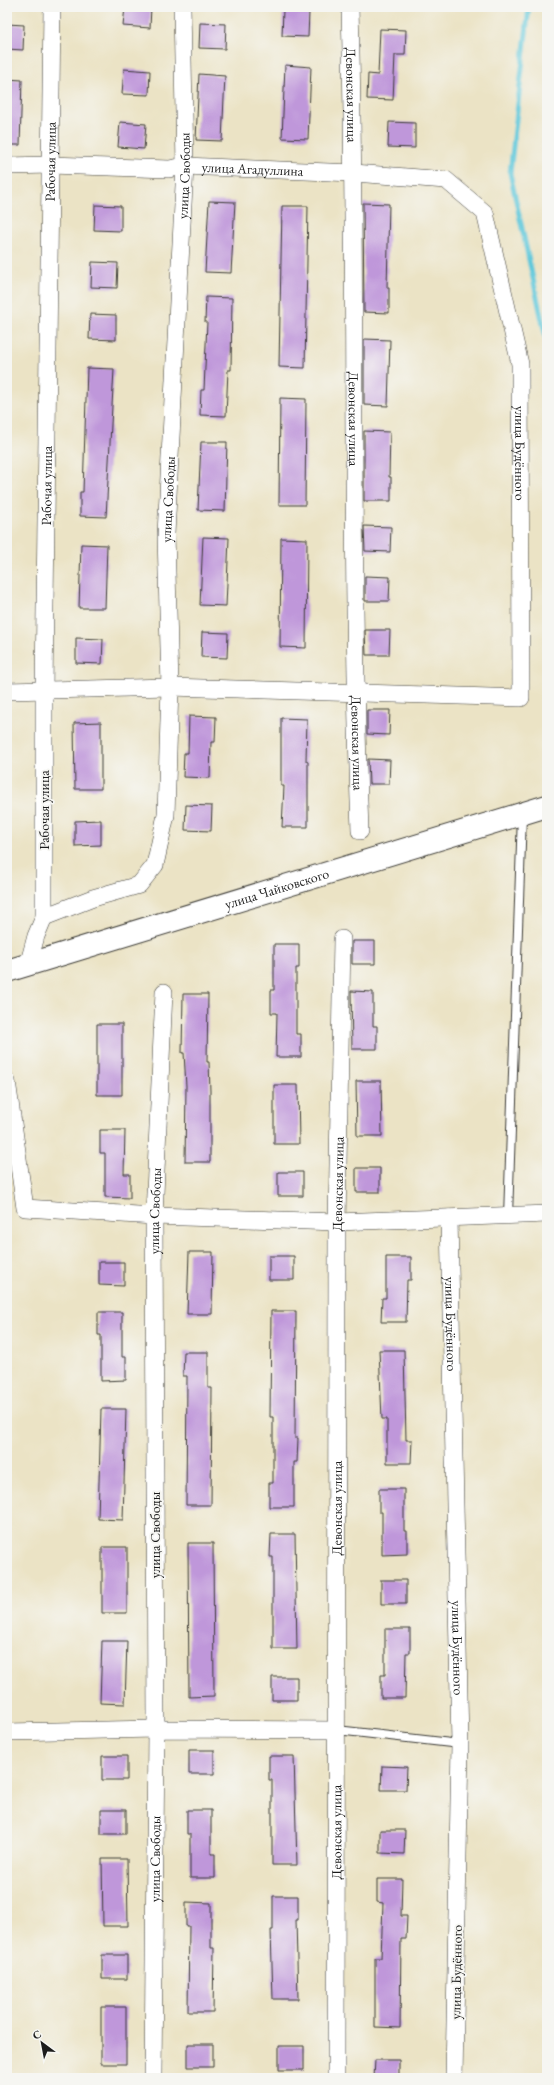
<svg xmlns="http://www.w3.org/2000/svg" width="554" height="2085" viewBox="0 0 554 2085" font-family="'EB Garamond',serif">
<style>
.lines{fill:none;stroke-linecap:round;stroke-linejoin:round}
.stream{stroke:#5fc8da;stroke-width:5}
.building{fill:#bf97da}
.lane-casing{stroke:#3b3a35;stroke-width:10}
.street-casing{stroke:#3b3a35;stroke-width:18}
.secondary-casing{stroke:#3b3a35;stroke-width:24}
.lane{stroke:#fff;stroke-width:8}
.street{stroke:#fff;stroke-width:17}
.secondary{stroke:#fff;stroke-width:22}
.labels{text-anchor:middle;stroke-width:3.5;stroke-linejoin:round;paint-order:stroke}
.street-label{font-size:14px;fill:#1c1c1c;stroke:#f6f6f2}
</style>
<rect width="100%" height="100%" fill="#f6f6f2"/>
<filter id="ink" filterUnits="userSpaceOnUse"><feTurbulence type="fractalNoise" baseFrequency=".025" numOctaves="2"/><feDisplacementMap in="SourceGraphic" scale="8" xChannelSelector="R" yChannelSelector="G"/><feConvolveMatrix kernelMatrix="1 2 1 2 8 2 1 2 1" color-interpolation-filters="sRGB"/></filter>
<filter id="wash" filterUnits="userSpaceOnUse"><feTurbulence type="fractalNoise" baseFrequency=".012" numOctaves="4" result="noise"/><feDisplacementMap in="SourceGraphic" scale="16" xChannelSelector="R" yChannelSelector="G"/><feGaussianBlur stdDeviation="0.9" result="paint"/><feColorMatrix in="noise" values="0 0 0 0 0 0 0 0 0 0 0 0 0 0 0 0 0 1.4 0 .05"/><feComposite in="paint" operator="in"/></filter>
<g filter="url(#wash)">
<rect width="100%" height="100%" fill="#ebe3c5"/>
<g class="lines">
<!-- stream -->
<path class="stream" d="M529 7 510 173 547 343"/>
</g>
<g id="blocks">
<!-- building -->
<path class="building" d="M125 7H151L150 28 123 26Z
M283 10 309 12 308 37 282 36Z
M200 23 226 24 225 49 199 48Z
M7 24 24 25 23 50 7 49Z
M380 29 406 30 405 55H395L393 100 367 99 368 74 378 75Z
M285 65 311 67 308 139 282 138Z
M124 69 150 71 149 95 122 94Z
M199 74 225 76 222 141 196 140Z
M7 79 22 80 20 145H7Z
M120 122 146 124 144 149 118 147Z
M389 122 415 123V148L388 147Z
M209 201 235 202 231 273 205 272Z
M363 203 389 204 387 288H389V313L364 312Z
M95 205 121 206V231L94 230Z
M282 206H308L305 368 279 367Z
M92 262 118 263 117 288 91 287Z
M206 297 232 298 231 370H228L226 416 200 415 201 390H204L207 322H205Z
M90 314 116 315V340L89 339Z
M364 339 390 340 388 406 364 405Z
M87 368 114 369 106 517 80 516V492H83Z
M280 398 306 399 305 505H279Z
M364 431 390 432 389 477H391V501H364Z
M201 442H227L225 511 198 510Z
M364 526 391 527 390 552 365 551Z
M203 537 229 538 226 606 200 605Z
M281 538 307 539 306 648 280 647Z
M81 544 107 545 105 608H79Z
M365 576 390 577 389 601H365Z
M365 630H390L389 655H366Z
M202 632 228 633 227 658 201 657Z
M76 638 103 639 102 664 76 663Z
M367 710H390L389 735 367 734Z
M189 716 216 717 215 742H211L210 778 183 777 184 753H188Z
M281 718 307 719 306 761 308 762V827H282L284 786H281Z
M101 722V789H75L74 723Z
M368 759 390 760 389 784H369Z
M186 805 212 806 211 831 185 830Z
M101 820V845L75 846V821Z
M352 941H375V964H352Z
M274 944H299V968H296V1034H301V1057H276L277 1013H271V990H274Z
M351 991 373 992V1026H377V1049H352Z
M183 994H208L207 1062H209L210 1091V1162H185L186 1086 184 1053H182Z
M97 1024H122V1095H97Z
M356 1081H381L382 1136H357Z
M274 1085H298L299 1144H274Z
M100 1130H125L124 1174H130V1198L105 1197V1153H100Z
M356 1168H380V1192H356Z
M278 1172H303V1196H278Z
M189 1252H213L212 1314H187Z
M269 1256H294V1280H269Z
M386 1257H411V1280H407L406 1322H381L382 1298H386Z
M99 1262H124V1286L99 1285Z
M271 1311H296L295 1438H298L297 1462H294V1507H269V1483H273V1417H270Z
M98 1312H122V1357H126V1380L101 1381V1335H98Z
M379 1350H404L406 1440H412L411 1463H387V1419H382Z
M184 1352H208V1388H212L211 1505H186L187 1376H183Z
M101 1409H126L123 1520 98 1519Z
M379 1489H404V1531H407V1554L382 1555V1512H379Z
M271 1534H295L297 1649H273V1557H270Z
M188 1543H213L214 1696 189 1697Z
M102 1547H127V1613H102Z
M381 1580H406V1604H381Z
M385 1629H410V1653H406L405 1698H381V1675H385Z
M102 1641H127L125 1704 100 1703Z
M272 1677H297V1700H272Z
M189 1750H214V1774H189Z
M102 1756H127V1780H102Z
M269 1756H294L297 1865H272V1780H269Z
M382 1766 407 1767 406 1790H381Z
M101 1810H126V1834H101Z
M187 1810H211V1854H215V1878H190V1834H187Z
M380 1830H405L404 1854 380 1853Z
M102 1859H127L128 1926H103Z
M377 1879H402L401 1916H407L406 1939H401L400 2028 375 2027V1958H381L383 1903 377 1902Z
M273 1896H298V1920H296L298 1999H273L271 1930H273Z
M186 1902 211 1903V1948H214L213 2012H188L189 1926H186Z
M102 1955H127V1979H102Z
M101 2007H126V2064H101Z
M188 2044H213V2067H188Z
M279 2046H304V2070H279Z
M375 2060H399V2078H374Z"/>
</g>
</g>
<g filter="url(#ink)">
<use href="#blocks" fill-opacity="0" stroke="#3b3a35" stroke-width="1"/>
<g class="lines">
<!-- lane casing -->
<g class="lane-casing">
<path id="lane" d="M508 1216 522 815
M337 1730 460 1744"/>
</g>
<!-- street casing -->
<g class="street-casing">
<g id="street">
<path id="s1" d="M350 7C357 281 350 556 360 831"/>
<path id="s2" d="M7 166 50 165 169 169 185 166 354 173 446 180 485 213 520 364 521 698 170 687 7 691"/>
<path id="s3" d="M44 917 93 898 139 885 155 865 166 815 170 687 166 534 185 166 182 7"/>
<path id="s4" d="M29 962 36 936 44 917V691L52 7"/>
<path d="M7 1081 25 1208 154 1216 337 1222 547 1214"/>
<path id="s5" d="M449 1218 460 1744 454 2078"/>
<path d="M7 1732 156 1729 337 1730"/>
<path id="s6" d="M153 2078 156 1729 154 1216 164 992"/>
<path id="s7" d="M336 2078 337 1222 342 939"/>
</g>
</g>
<!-- secondary casing -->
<g class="secondary-casing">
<g id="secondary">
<path id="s8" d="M7 971 547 806"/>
</g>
</g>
<!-- lane -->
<use href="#lane" class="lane"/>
<!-- street -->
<use href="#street" class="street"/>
<!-- secondary -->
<use href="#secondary" class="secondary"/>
</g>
</g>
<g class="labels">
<!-- street labels -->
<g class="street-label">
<text dy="5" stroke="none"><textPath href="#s1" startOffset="88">Девонская улица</textPath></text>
<text dy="5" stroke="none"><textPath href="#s4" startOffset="803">Рабочая улица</textPath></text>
<text dy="5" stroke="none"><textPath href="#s2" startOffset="246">улица Агадуллина</textPath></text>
<text dy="5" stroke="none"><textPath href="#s3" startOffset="817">улица Свободы</textPath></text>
<text dy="5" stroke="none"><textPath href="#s1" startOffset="412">Девонская улица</textPath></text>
<text dy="5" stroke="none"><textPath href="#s2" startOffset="735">улица Будённого</textPath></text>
<text dy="5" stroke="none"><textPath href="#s4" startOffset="479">Рабочая улица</textPath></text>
<text dy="5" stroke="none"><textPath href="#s3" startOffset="493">улица Свободы</textPath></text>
<text dy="5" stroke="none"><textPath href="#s1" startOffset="736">Девонская улица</textPath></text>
<text transform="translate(44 810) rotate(-90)" y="5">Рабочая улица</text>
<text dy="5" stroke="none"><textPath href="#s8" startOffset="282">улица Чайковского</textPath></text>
<text dy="5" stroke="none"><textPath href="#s7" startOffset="894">Девонская улица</textPath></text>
<text dy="5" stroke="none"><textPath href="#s6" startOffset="867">улица Свободы</textPath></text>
<text dy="5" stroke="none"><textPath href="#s5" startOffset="106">улица Будённого</textPath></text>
<text dy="5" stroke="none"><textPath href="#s7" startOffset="570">Девонская улица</textPath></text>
<text transform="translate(155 1535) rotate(-90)" y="5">улица Свободы</text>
<text dy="5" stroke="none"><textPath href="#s5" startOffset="430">улица Будённого</textPath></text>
<text dy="5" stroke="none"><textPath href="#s7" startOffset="246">Девонская улица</textPath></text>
<text dy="5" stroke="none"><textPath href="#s6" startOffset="219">улица Свободы</textPath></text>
<text transform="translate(456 1972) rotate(-89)" y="5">улица Будённого</text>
</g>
</g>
<!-- margin -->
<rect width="554" height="2085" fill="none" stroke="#f6f6f2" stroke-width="24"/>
<!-- north arrow -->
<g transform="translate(42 2043) rotate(328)" stroke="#f6f6f2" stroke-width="3" paint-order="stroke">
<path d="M0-3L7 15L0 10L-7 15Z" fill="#1c1c1c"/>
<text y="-6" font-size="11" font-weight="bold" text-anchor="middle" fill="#1c1c1c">С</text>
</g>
</svg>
